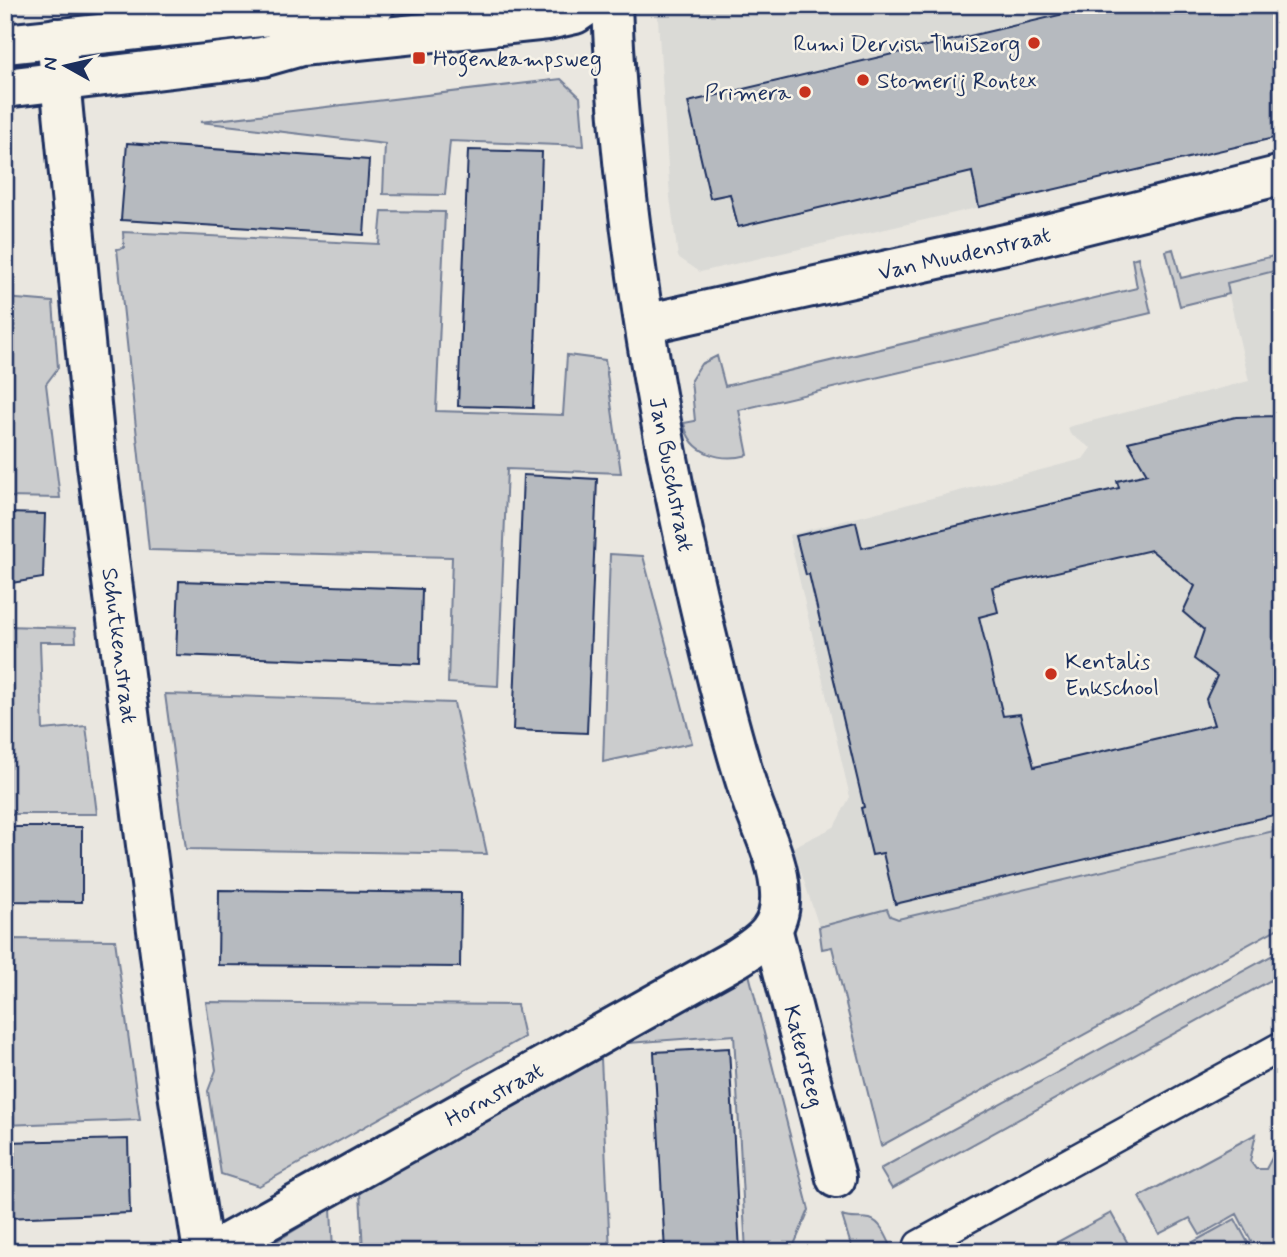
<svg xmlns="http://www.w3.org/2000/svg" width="1287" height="1257" viewBox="0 0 1287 1257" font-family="Mynerve,sans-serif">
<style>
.built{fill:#dadad6}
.green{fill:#cbcccd;stroke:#737e96;stroke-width:2}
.building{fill:#b6babf;stroke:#1b2f5e;stroke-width:2;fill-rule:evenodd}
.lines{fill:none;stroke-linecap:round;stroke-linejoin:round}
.service-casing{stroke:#1b2f5e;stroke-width:33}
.minor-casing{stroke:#1b2f5e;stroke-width:44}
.tertiary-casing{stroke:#1b2f5e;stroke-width:44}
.service{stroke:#f7f3e8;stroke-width:28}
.minor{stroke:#f7f3e8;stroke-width:38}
.tertiary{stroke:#f7f3e8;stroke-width:38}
.poi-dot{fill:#c8321e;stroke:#f7f3e8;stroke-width:2.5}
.labels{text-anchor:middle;stroke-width:5;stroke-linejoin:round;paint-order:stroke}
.poi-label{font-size:23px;fill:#1b2f5e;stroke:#f7f3e8;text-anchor:start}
.street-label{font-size:23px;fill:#1b2f5e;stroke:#f7f3e8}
</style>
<rect width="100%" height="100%" fill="#eae7e0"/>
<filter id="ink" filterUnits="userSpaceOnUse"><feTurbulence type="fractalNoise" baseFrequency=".0143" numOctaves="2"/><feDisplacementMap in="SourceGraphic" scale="14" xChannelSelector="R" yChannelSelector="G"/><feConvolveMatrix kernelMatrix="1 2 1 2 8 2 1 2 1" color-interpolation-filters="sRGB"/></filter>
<g filter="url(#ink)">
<!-- built -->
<path class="built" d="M657 5H1282V137L700 272 678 257 670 197Z
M1282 269V829L898 919 890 916 887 909 819 927 793 847 834 827 850 797 789 535 1083 459 1091 448 1070 434 1068 427 1249 381 1226 283Z"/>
<!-- green -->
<path class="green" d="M561 79 580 97 584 146 450 141 445 195 383 194 385 144 200 122Z
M382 211 445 212 436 411 563 415 567 355 605 360 621 473 507 469 498 686 448 683 452 557 149 550 117 249 124 248 123 232 379 244Z
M1173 249 1181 278 1282 254V269L1227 283 1229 294 1180 306 1166 251Z
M1138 257 1151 313 739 410 748 455C722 462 690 455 684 423L695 421 691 380 701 364 717 356 725 386 1137 288 1132 259Z
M5 298 53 302 58 368 46 384 60 498 5 497Z
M610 554 643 556 692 743 603 762Z
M5 626 75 628 76 642H40L43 730 86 726 97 814H5Z
M165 694 454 703 487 854 186 849Z
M1282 829V926L881 1146 832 947 822 949 819 927 887 909 890 916 898 919Z
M5 939 115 940 140 1120 5 1125Z
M1282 950V974L892 1189 880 1169Z
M749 974 809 1210 791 1252H746L734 1035 628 1043Z
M206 1002 517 1005 524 1037 259 1186 221 1174 208 1091 216 1070Z
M601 1058 610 1252H363L360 1192Z
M1256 1134 1250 1161 1256 1169H1266L1280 1143 1282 1147V1252H1265L1262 1247 1256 1250 1237 1214 1200 1235 1190 1218 1159 1234 1139 1197Z
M331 1208 333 1252H259Z
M1111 1213 1131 1249 1127 1252H1039Z
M842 1216C852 1220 861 1217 870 1219 883 1223 888 1241 894 1252H853Z
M1235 1219 1253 1252H1175Z"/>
<!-- building -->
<path class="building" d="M1102 5H1282V136L979 207 972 172 738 227 730 194 710 198 688 102Z
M127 143 369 160 364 235 121 220Z
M468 150 542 152 533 408 458 406Z
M1282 416V813L895 904 883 853 872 855 861 808 864 807 809 574 806 575 796 536 856 522 862 548 1119 488 1117 481 1147 474 1128 442 1236 417ZM1151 550 1195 586 1183 612 1204 630 1194 659 1217 676 1206 699 1214 725 1034 767 1020 714 1003 716 979 617 998 612 992 587Z
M523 475 597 479 587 733 513 730Z
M5 513 45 514 43 578 5 584Z
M179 581 422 589 420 664 176 655Z
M5 827H82V902L5 901Z
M219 890 461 893 460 967 218 965Z
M729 1048 740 1252H665L654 1052Z
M128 1139 130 1213 5 1218V1142Z"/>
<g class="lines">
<!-- service casing -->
<g class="service-casing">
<path id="service" d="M919 1245 1282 1046"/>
</g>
<!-- minor casing -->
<g class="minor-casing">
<g id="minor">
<path id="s1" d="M56 38 96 457 178 1093 203 1252"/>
<path id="s2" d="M645 324 1019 241 1282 175"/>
<path id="s3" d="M773 932 836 1178"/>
<path id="s4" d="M211 1252 737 958C764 941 782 928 780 893 779 859 759 824 749 792 732 740 719 687 706 633 657 428 620 217 612 5"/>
</g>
</g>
<!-- tertiary casing -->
<g class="tertiary-casing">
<path id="tertiary" d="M5 44 375 5
M5 88 262 57 301 46 548 20 575 14 588 5"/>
</g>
<!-- service -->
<use href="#service" class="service"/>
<!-- minor -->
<use href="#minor" class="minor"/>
<!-- tertiary -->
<use href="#tertiary" class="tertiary"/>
</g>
</g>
<!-- markers -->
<g class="poi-dot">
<circle cx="1034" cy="43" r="7"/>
<rect x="412" y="51" width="14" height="14" rx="3.5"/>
<circle cx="863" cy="80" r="7"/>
<circle cx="805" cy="92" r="7"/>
<circle cx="1051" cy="674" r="7"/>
</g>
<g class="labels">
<!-- poi labels -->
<g class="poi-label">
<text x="1020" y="51" text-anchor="end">Rumi Dervish Thuiszorg</text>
<text x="433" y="66">Hogenkampsweg</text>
<text x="877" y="88">Stomerij Rontex</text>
<text x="791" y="100" text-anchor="end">Primera</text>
<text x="1065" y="669">Kentalis<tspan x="1065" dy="26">Enkschool</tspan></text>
</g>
<!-- street labels -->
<g class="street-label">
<text dy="8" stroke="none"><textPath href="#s2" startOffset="327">Van Muudenstraat</textPath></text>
<text transform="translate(672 474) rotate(79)" y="8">Jan Buschstraat</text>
<text dy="8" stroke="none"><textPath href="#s1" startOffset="611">Schutkenstraat</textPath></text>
<text dy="8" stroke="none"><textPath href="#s3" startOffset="128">Katersteeg</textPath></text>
<text dy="8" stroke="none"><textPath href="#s4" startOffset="324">Hornstraat</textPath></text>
</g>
</g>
<!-- margin -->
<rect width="1287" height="1257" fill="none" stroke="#f7f3e8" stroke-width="28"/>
<rect x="14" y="14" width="1259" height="1229" fill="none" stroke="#1b2f5e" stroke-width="2.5" filter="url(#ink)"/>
<!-- north arrow -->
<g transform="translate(66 66) rotate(278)" stroke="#f7f3e8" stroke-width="5" paint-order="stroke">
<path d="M0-5L12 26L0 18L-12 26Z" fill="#1b2f5e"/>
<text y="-10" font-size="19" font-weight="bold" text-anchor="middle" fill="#1b2f5e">N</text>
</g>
</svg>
